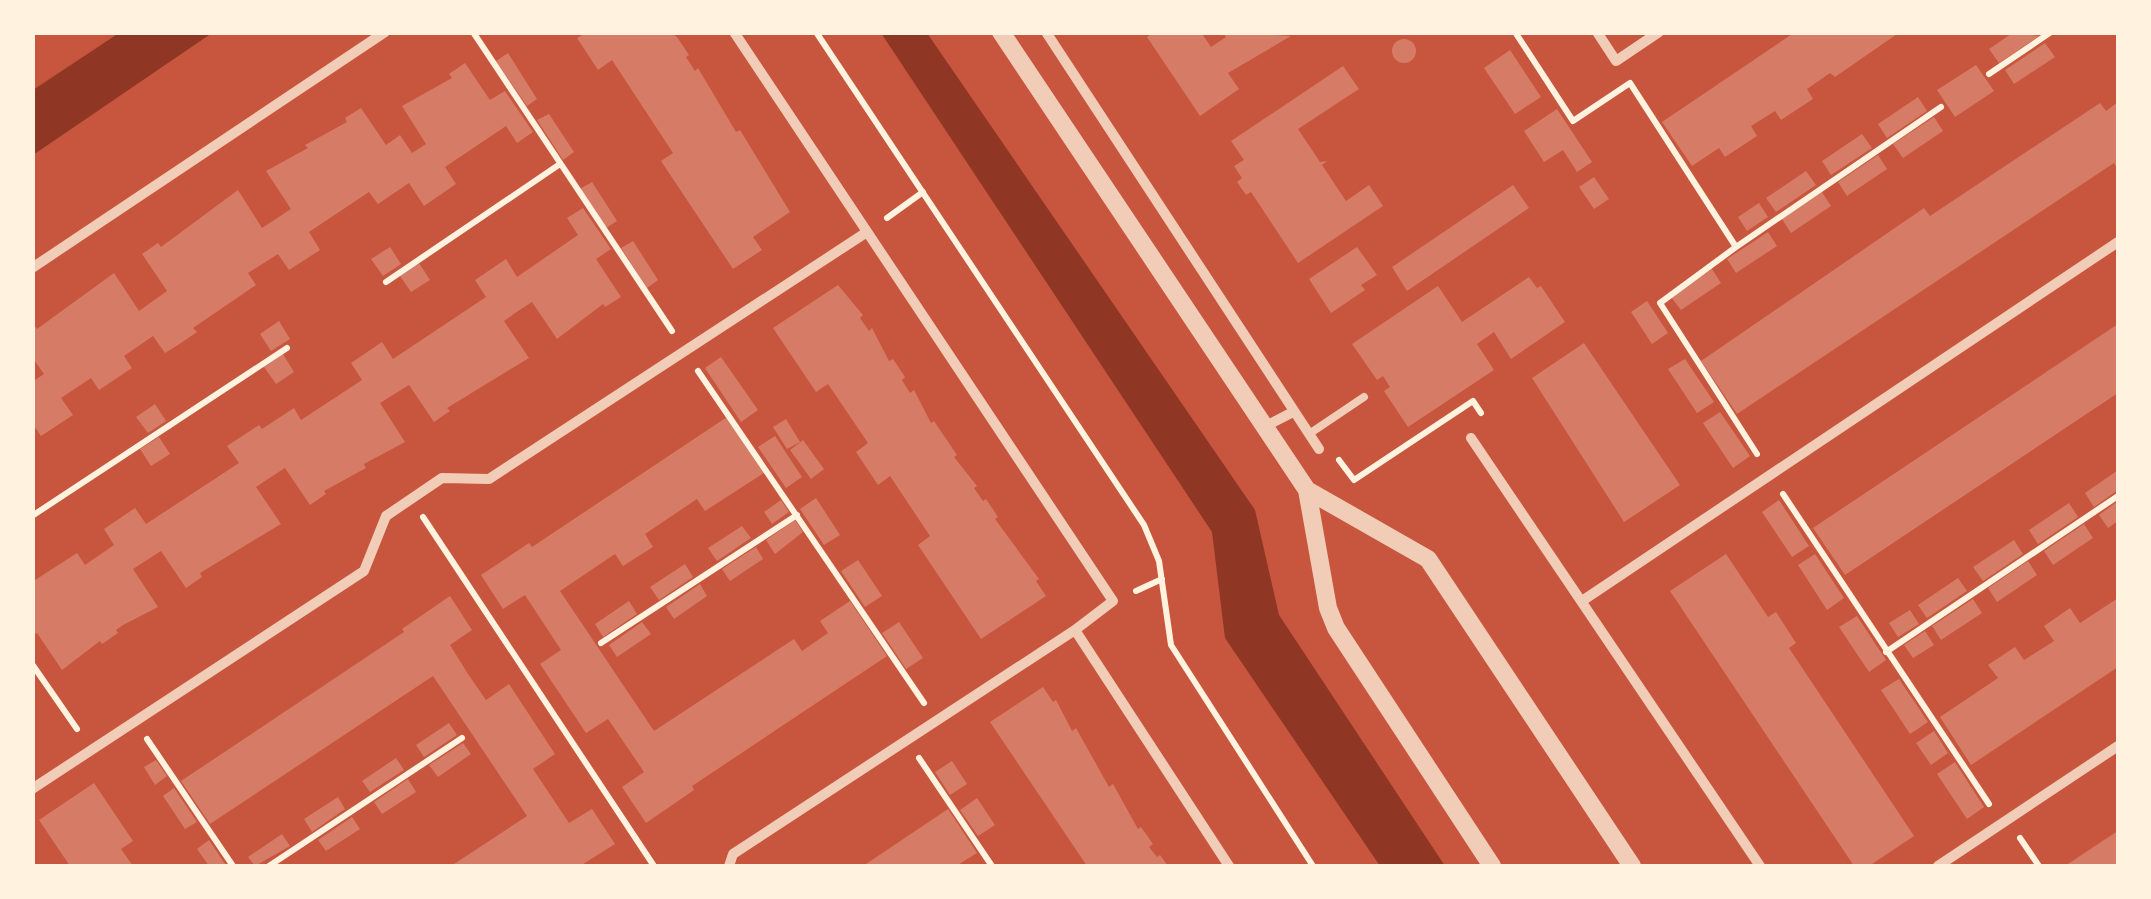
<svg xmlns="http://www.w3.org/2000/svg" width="2151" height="899" viewBox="0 0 2151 899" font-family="'Exo 2',sans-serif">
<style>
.water{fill:#8f3625}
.building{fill:#d67c66}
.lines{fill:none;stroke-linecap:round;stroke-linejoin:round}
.path{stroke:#fff3e0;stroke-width:6}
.service{stroke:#f1ccb7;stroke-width:8}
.minor{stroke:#f1ccb7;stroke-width:10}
.tertiary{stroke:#f1ccb7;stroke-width:18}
</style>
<rect width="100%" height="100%" fill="#c8553d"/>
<!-- water -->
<path class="water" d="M119 33H212L33 155V90Z
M881 33H927L1255 510 1279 615 1445 866H1380L1225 638 1212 532Z"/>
<!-- building -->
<path class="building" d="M587 32H670L677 37 689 55 686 57 695 71 698 68 736 132 740 130 790 212 753 237 762 250 733 269 661 161 673 153 612 60 598 70 577 38Z
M1154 32H1201L1211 47 1226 37 1223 32 1291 36 1228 73 1239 89 1200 116 1147 37Z
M1795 32H1900L1835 77 1830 73 1807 89 1813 99 1781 120 1775 111 1751 126 1757 136 1725 157 1719 148 1692 166 1662 122Z
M2014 32 2039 36 1999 63 1989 49Z
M1392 51a12 12 0 1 1 24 0a12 12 0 1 1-24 0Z
M2045 43 2055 57 2014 84 2005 70Z
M1510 50 1541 97 1515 114 1484 68Z
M508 53 537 99 527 106 496 61Z
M465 63 490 100 505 91 533 132 517 143 506 126 445 167 456 184 424 206 409 183 378 204 369 192 309 232 320 250 289 270 278 254 248 273 256 285 193 328 197 332 181 343 165 353 153 336 124 356 132 368 99 390 91 378 61 398 73 415 41 436 32 423V382L44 374 32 357V322L37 329 114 273 139 311 167 291 142 254 158 243 161 247 238 190 262 228 291 209 266 171 308 148 305 145 347 122 345 118 361 108 386 145 400 135 412 153 426 144 402 106 452 78 449 74Z
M1976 65 1994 91 1955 117 1937 90Z
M1343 66 1359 89 1298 129 1320 162 1327 161 1322 165 1346 201 1369 185 1383 206 1298 263 1251 192 1246 195 1237 182 1242 178 1234 166 1244 160 1231 141Z
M1918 97 1927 111 1887 138 1878 124Z
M2118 102V170L2114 163 1737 414 1701 361 1924 208 1930 216 2100 103 2106 111Z
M1557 109 1592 162 1577 172 1563 150 1544 162 1524 131Z
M549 114 574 152 563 160 537 120Z
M1934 117 1943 131 1903 158 1893 144Z
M1862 134 1872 148 1831 175 1822 161Z
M1878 155 1887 169 1847 196 1838 182Z
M1806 171 1816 185 1776 212 1766 198Z
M1594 177 1609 199 1594 209 1579 187Z
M592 182 617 221 606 228 580 189Z
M1513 185 1529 208 1407 291 1392 267Z
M1822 192 1831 206 1791 233 1782 219Z
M1759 203 1768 217 1747 231 1738 217Z
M583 208 611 249 596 259 621 297 605 307 603 304 557 339 532 302 518 311 504 321 529 358 447 408 450 411 434 422 409 385 380 403 405 442 364 464 366 468 324 491 326 494 310 505 285 468 271 477 256 487 281 524 200 573 202 577 186 588 161 551 133 569 158 607 123 625 116 630 118 633 102 644 100 641 62 670 37 633 32 636V582L77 553 85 565 114 545 104 529 135 508 146 524 239 463 227 446 259 425 262 429 294 408 301 420 362 380 351 363 382 342 393 359 486 297 475 280 506 259 517 277 578 235 567 218Z
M1768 232 1777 246 1736 273 1727 259Z
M633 241 658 280 647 288 621 248Z
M390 247 401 264 383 276 371 259Z
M1357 247 1377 275 1361 285 1365 290 1331 313 1309 279Z
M419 263 430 280 411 292 400 276Z
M1712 269 1721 283 1681 310 1671 297Z
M1529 277 1537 288 1541 286 1565 322 1511 359 1494 332 1477 344 1494 370 1408 427 1384 391 1390 387 1383 376 1377 380 1352 344 1438 286 1462 322Z
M838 285 863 315 860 318 869 331 872 328 889 361 893 359 905 377 902 380 910 393 914 390 931 423 934 421 957 455 954 457 977 486 974 488 983 501 986 499 998 517 995 519 1039 579 1036 581 1046 596 981 639 918 545 930 536 890 476 878 485 856 452 868 443 828 384 816 392 773 328Z
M1647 301 1668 333 1652 344 1631 312Z
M279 321 290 339 271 351 260 334Z
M2118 324V393L1845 575 1813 528Z
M1584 343 1680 485 1624 522 1532 378Z
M283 354 294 372 276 384 264 367Z
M721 357 758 410 741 422 705 368Z
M1685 359 1714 402 1697 413 1668 369Z
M155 404 166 421 148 433 136 417Z
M1720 412 1750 456 1733 468 1703 423Z
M727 417 764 473 705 511 697 499 645 534 653 547 623 566 615 554 560 591 654 731 794 639 802 651 828 633 820 621 850 601 887 656 692 786 694 790 646 823 622 787 644 772 608 719 586 733 540 664 561 650 525 595 503 609 481 575 529 543 532 547Z
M786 419 800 442 787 449 773 427Z
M775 436 802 477 786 488 758 447Z
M159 437 170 454 151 466 140 449Z
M803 440 824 469 811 479 790 450Z
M2118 470V490L2094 507 2085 493Z
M816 498 840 535 824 545 800 509Z
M781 500 789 512 772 524 764 512Z
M1779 500 1809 546 1792 557 1762 512Z
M2118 501V521L2108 528 2099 515Z
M2069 503 2078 517 2038 544 2029 530Z
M795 520 803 532 775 554 766 540Z
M2084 524 2093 538 2053 565 2044 551Z
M742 526 751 538 717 561 708 548Z
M2014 540 2023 554 1983 581 1973 567Z
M756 547 763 559 730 581 722 569Z
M1726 554 1768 617 1776 612 1796 643 1789 648 1914 836 1869 866H1854L1670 591Z
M1815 554 1844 598 1827 610 1798 565Z
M858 560 882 596 865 607 841 571Z
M2028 561 2037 575 1997 602 1988 588Z
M685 564 693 577 659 600 650 587Z
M1958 578 1967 591 1927 618 1918 605Z
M700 584 707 596 674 619 666 607Z
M450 596 472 630 450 645 468 674 486 700 509 684 555 754 533 769 569 823 592 809 615 844 580 866H451L527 816 433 676 210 824 181 781 404 632 402 629Z
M2118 598V667L1971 765 1940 717 1998 678 1988 665 2015 647 2024 660 2054 641 2044 626 2070 608 2080 623Z
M1973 599 1982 613 1941 640 1932 626Z
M629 601 637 614 603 637 595 624Z
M1910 610 1919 624 1898 637 1889 623Z
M1857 616 1886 660 1869 672 1839 627Z
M642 622 651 634 617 657 609 645Z
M899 622 923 658 906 669 882 633Z
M1925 631 1934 645 1913 658 1904 645Z
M1899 679 1928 722 1910 734 1881 690Z
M1043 687 1053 702 1056 700 1072 731 1076 728 1109 787 1113 784 1138 829 1141 827 1153 844 1149 847 1157 857 1160 855 1168 866H1087L990 722Z
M449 723 457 735 424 757 416 745Z
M1934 731 1948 753 1931 765 1916 743Z
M463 743 471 754 438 777 429 765Z
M396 758 404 770 370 792 362 781Z
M156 760 167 776 155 785 144 767Z
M952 761 967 784 950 795 935 772Z
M1955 762 1984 807 1967 819 1937 774Z
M408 779 416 792 382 814 374 802Z
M94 783 133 841 121 849 133 866H70L39 820Z
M174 788 197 822 185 829 163 796Z
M338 797 345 809 312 832 304 819Z
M977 798 995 825 978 836 960 810Z
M948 809 977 853 956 866H863Z
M352 817 360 829 326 851 318 840Z
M2118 831V866H2065L2104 840Z
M282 834 290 846 255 866 248 857Z
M209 840 223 861 227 866H209L197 849Z"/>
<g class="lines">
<!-- path -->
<path class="path" d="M473 32 672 331
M816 32 1144 525 1159 561 1171 645 1313 866
M1515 32 1573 121 1630 83 1736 247 1660 303 1757 454
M1989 74 2051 32
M887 218 923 192
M1736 247 1941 107
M386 282 560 164
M698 371 924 703
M1339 460 1354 480 1473 401 1481 413
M1783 494 1989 804
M32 516 287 348
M423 517 654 866
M1136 591 1162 579
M601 643 797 515
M1886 652 2118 496
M32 664 77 729
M147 739 233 866
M919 758 992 866
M2020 838 2039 866
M269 866 462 738"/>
<!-- service -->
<path class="service" d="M1309 434 1364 397"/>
<!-- minor -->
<path class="minor" d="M734 32 1113 601 1075 630 1229 866
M1046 32 1319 449
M1597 32 1616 61 1659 32
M32 268 385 32
M1264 427 1293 412
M1471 438 1760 866
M1582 601 2118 242
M32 789 364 571 386 516 442 478 489 479 867 232
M729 866 733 854 1075 630
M1938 866 2118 746"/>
<!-- tertiary -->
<path class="tertiary" d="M1001 32 1307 490 1328 608 1336 628 1492 866
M1307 490 1428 559 1632 866"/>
</g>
<!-- border -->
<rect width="2151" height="899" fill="none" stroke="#fff3e0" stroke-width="70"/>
</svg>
